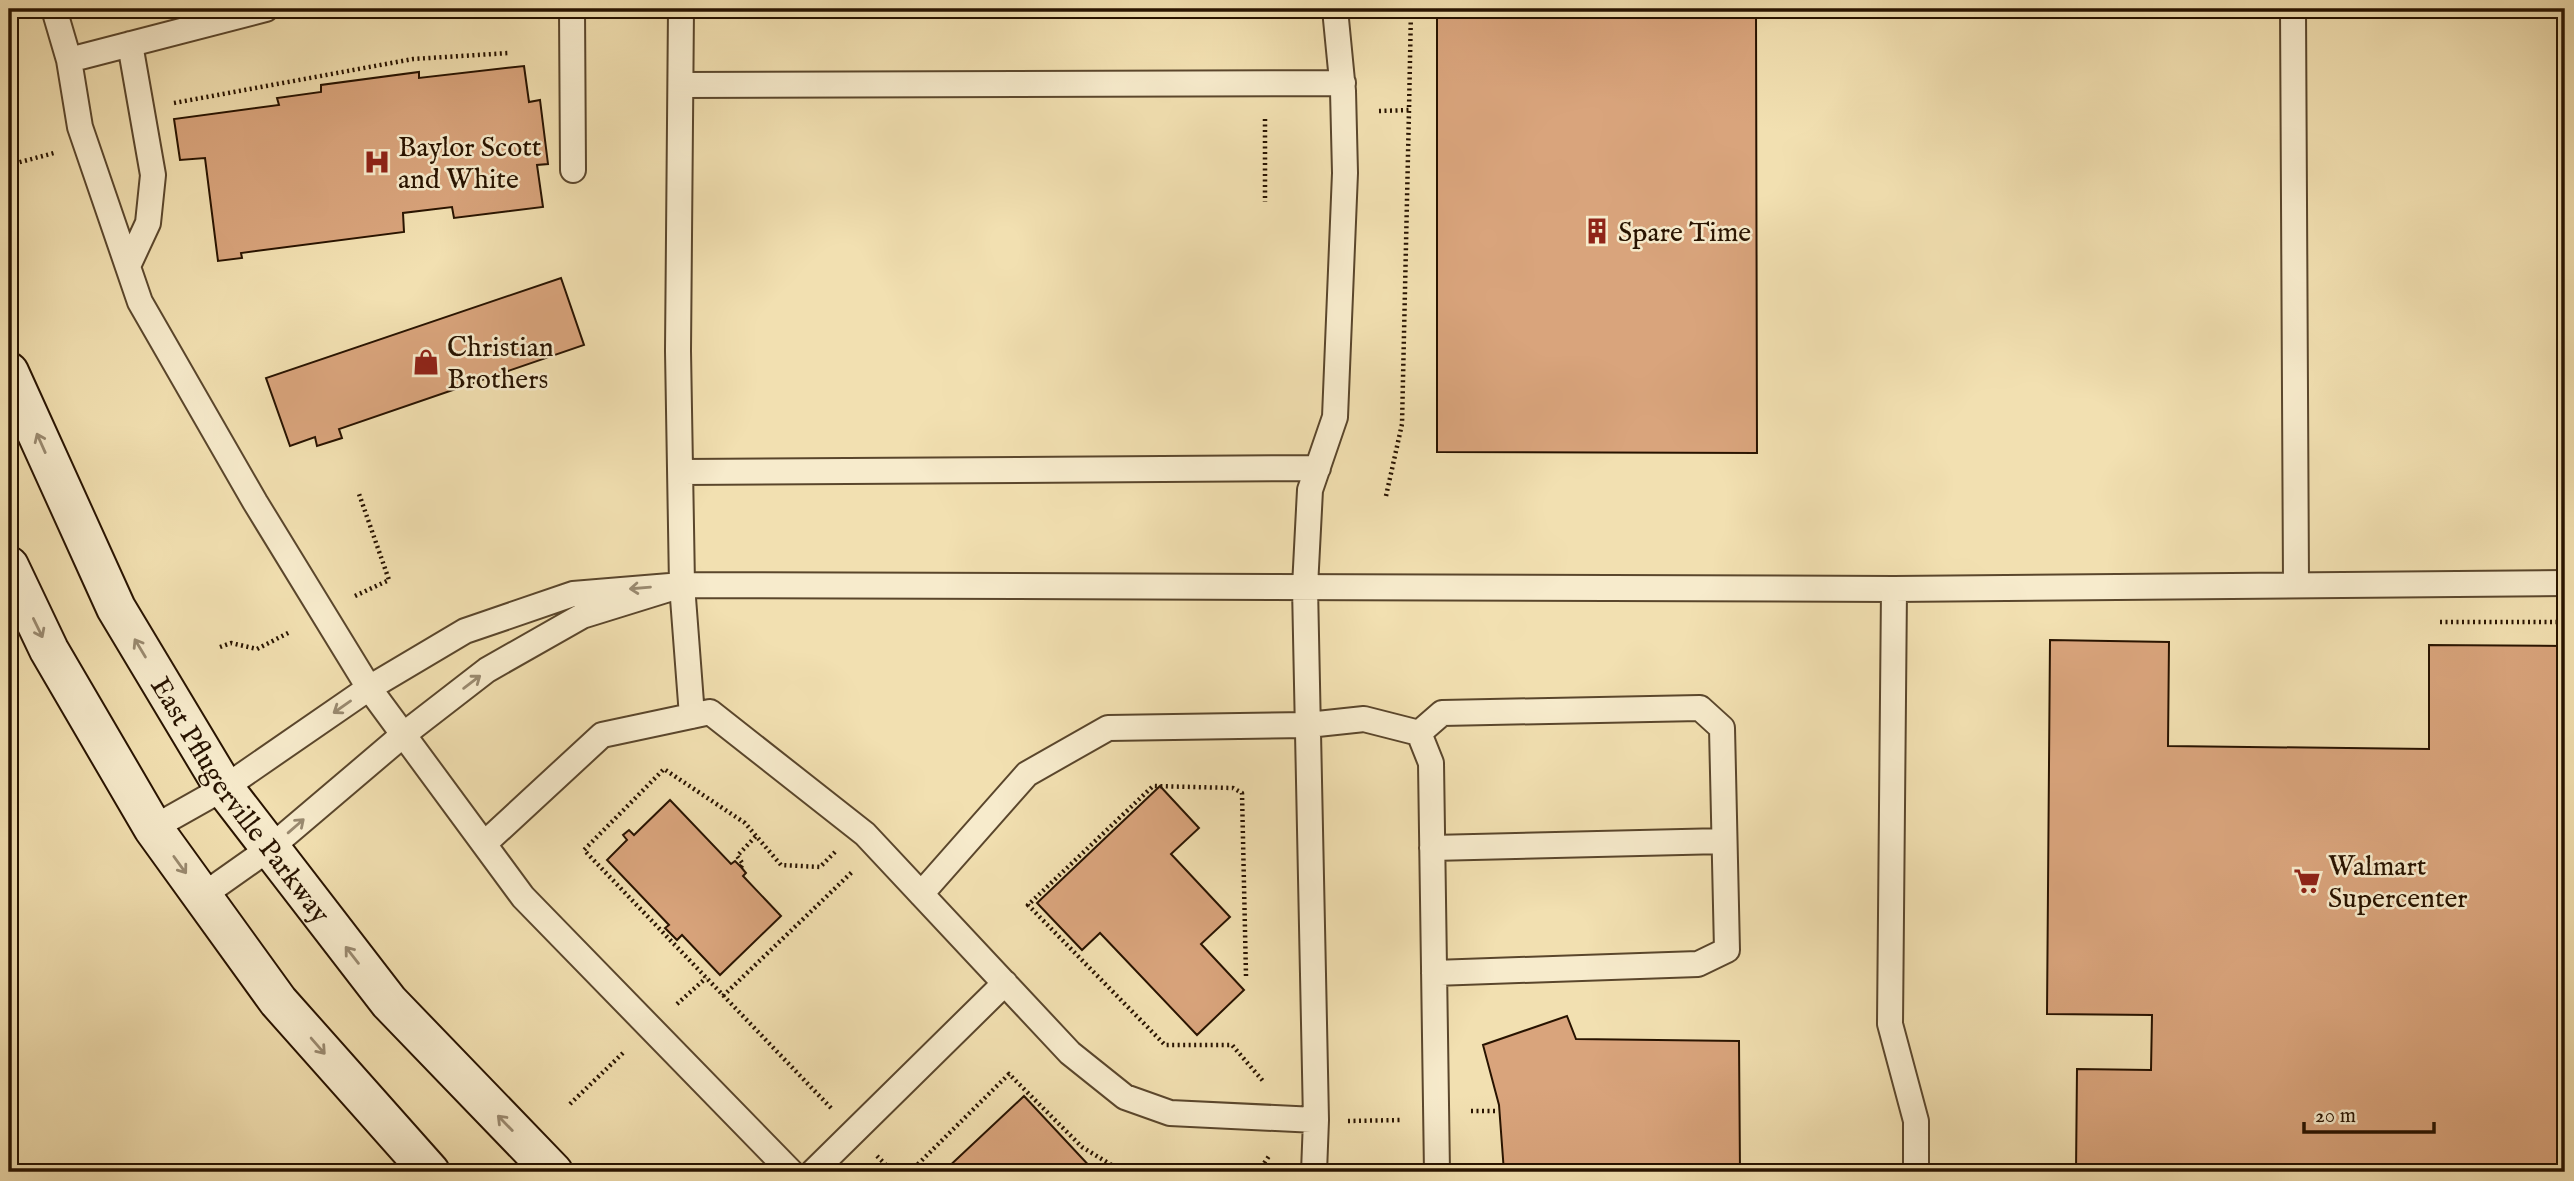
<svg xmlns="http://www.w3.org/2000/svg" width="2574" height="1181" viewBox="0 0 2574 1181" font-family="'IM FELL English',serif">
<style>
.building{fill:#d9a47c;stroke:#281300;stroke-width:2}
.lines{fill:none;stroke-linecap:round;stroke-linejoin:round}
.lane-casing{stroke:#5a462c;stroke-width:28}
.secondary-casing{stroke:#281300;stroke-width:42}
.path{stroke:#281300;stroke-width:4.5;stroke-dasharray:2 3.5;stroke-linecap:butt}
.lane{stroke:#f7ebcc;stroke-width:24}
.secondary{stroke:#f7ebcc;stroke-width:38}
.oneway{stroke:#9a8a70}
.labels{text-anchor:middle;stroke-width:5;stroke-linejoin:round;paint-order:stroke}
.poi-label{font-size:28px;fill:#281300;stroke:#f7ebcc;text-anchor:start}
.street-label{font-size:28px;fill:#281300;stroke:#f7ebcc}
</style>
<rect width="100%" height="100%" fill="#f2e0b1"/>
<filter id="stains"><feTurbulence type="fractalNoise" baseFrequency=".00286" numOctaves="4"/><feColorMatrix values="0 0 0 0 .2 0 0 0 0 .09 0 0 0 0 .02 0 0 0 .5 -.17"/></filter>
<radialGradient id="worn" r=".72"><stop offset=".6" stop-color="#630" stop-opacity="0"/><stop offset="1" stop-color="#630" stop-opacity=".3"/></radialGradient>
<!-- building -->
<path class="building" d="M1437 9H1756L1757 453 1437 452Z
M524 66 529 102 540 100 548 164 537 165 543 207 454 218 452 207 403 213 404 232 241 253 242 258 218 261 205 158 180 160 174 119 279 105 277 98 321 92V85L419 72V78Z
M561 278 584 345 339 429 342 438 317 446 315 437 290 446 266 378Z
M2050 640 2169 642 2168 746 2429 749V645L2565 646V1172H2076L2077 1069 2151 1070 2152 1015 2047 1014Z
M1160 786 1199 828 1171 854 1230 917 1201 944 1244 990 1197 1035 1100 933 1082 950 1037 903Z
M670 800 731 864 735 861 741 867 746 873 743 876 781 916 720 975 682 935 677 940 665 928 669 925 607 860 627 840 623 835 629 830 634 835Z
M1567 1016 1576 1039 1739 1041 1740 1172H1504L1499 1105 1483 1045Z
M1024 1096 1095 1172H943Z"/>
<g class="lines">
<!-- lane casing -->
<g class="lane-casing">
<path id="lane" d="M54 9 69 60
M266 9 69 60 80 127 140 302 255 502 369 688 523 897 791 1172
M572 9 573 170
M681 9 678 351 682 585 692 716
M2293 9 2296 583
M682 85 1343 83
M128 266 148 223 153 175 130 44
M682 472 1318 468
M682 585 1894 589 2565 583
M1894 589 1890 1024 1916 1121V1172
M1419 733 1442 713 1700 708 1722 728 1727 950 1698 964 1434 973
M153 828 224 788 369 688 465 631 573 594 682 585 582 616 487 670 403 735 270 848 202 896
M484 844 602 735 710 712 865 834 1070 1053 1125 1097 1170 1113 1316 1120 1314 1172
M1432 848 1724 841
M921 894 1027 774 1108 728 1308 725 1364 719 1419 733 1431 763 1437 1172
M1316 1120 1305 587 1310 490 1335 417 1345 173 1343 91 1335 9
M813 1172 1005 983"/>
</g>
<!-- secondary casing -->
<g class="secondary-casing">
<g id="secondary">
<path id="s1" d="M9 372 116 608 224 788 389 1002 553 1172"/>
<path d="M9 566 49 650 153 828 278 1001 430 1172"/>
</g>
</g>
<!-- path -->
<path class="path" d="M174 103 413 59 509 53
M1379 111 1409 110 1411 9
M1265 119V202
M9 165 54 153
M1386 496 1402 424 1409 110
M355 596 389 580 358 491
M2440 622H2565
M220 647 231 643 257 649 290 632
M741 867 743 864 737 856 756 836
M1246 976 1242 793 1233 788 1153 786 1028 905 1165 1045H1232L1263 1081
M723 996 853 871
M677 1004 706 978
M570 1104 625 1051
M831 1108 584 850 664 769 745 823 781 865 820 867 835 852
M1471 1111H1496
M1348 1121 1403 1120
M877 1156 893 1172
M910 1172 1009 1074 1082 1147 1123 1172
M1258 1172 1269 1156"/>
<!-- lane -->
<use href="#lane" class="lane"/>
<!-- secondary -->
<use href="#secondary" class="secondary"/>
</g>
<!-- one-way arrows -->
<defs><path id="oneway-shaft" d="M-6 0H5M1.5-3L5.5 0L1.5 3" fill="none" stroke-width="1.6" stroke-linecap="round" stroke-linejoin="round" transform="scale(1.75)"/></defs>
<g class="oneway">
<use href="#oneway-shaft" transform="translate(41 443) rotate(-114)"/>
<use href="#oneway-shaft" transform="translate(640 588) rotate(175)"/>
<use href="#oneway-shaft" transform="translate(38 628) rotate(64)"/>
<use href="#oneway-shaft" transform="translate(140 648) rotate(-121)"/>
<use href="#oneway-shaft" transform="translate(472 682) rotate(-37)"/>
<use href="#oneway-shaft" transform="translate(342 707) rotate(145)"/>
<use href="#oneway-shaft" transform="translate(296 826) rotate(-41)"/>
<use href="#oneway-shaft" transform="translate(180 865) rotate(54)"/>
<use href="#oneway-shaft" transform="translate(352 955) rotate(-128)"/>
<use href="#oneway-shaft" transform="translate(318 1046) rotate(49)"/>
<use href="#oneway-shaft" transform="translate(505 1123) rotate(-134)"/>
</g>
<!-- icons -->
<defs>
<g id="hospital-bare" transform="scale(2.1)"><path d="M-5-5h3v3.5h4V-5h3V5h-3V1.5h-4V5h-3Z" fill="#8f2418" stroke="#f7ebcc" stroke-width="2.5" paint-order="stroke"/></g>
<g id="building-bare" transform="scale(2.1)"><path d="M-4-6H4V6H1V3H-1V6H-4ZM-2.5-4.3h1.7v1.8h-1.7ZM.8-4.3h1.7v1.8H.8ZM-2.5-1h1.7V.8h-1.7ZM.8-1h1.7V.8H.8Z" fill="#8f2418" stroke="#f7ebcc" stroke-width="2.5" paint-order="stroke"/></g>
<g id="shop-bare" transform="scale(2.1)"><path d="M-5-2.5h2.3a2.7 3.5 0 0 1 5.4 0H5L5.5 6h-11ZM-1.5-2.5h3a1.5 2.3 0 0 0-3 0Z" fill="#8f2418" stroke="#f7ebcc" stroke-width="2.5" paint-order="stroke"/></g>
<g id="supermarket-bare" transform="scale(2.1)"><path d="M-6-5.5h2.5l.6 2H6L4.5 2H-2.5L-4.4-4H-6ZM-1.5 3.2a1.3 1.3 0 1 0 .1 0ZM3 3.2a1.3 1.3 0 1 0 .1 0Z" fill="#8f2418" stroke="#f7ebcc" stroke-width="2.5" paint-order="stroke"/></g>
</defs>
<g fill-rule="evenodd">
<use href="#hospital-bare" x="377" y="162"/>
<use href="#building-bare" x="1597" y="231"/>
<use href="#shop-bare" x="426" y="362"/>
<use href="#supermarket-bare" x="2307" y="881"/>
</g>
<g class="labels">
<!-- poi labels -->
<g class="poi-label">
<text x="398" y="156">Baylor Scott<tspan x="398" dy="32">and White</tspan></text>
<text x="1618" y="241">Spare Time</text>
<text x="447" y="356">Christian<tspan x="447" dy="32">Brothers</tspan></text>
<text x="2328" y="875">Walmart<tspan x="2328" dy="32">Supercenter</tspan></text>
</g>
<!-- street labels -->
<g class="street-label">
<text dy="10" stroke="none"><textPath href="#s1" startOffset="488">East Pflugerville Parkway</textPath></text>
</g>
</g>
<!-- margin -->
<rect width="2574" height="1181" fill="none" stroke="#f2e0b1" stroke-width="35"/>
<rect x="10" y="10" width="2553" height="1160" fill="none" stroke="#281300" stroke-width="3.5"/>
<rect x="18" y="18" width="2539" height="1146" fill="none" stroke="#281300" stroke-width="2"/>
<!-- scale -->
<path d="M2304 1122v10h130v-10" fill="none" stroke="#281300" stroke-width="3.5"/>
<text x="2315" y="1122" font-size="21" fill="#281300" stroke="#f7ebcc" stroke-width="5" paint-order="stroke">20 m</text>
<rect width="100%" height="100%" filter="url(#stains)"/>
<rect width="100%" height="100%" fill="url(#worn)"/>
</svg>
